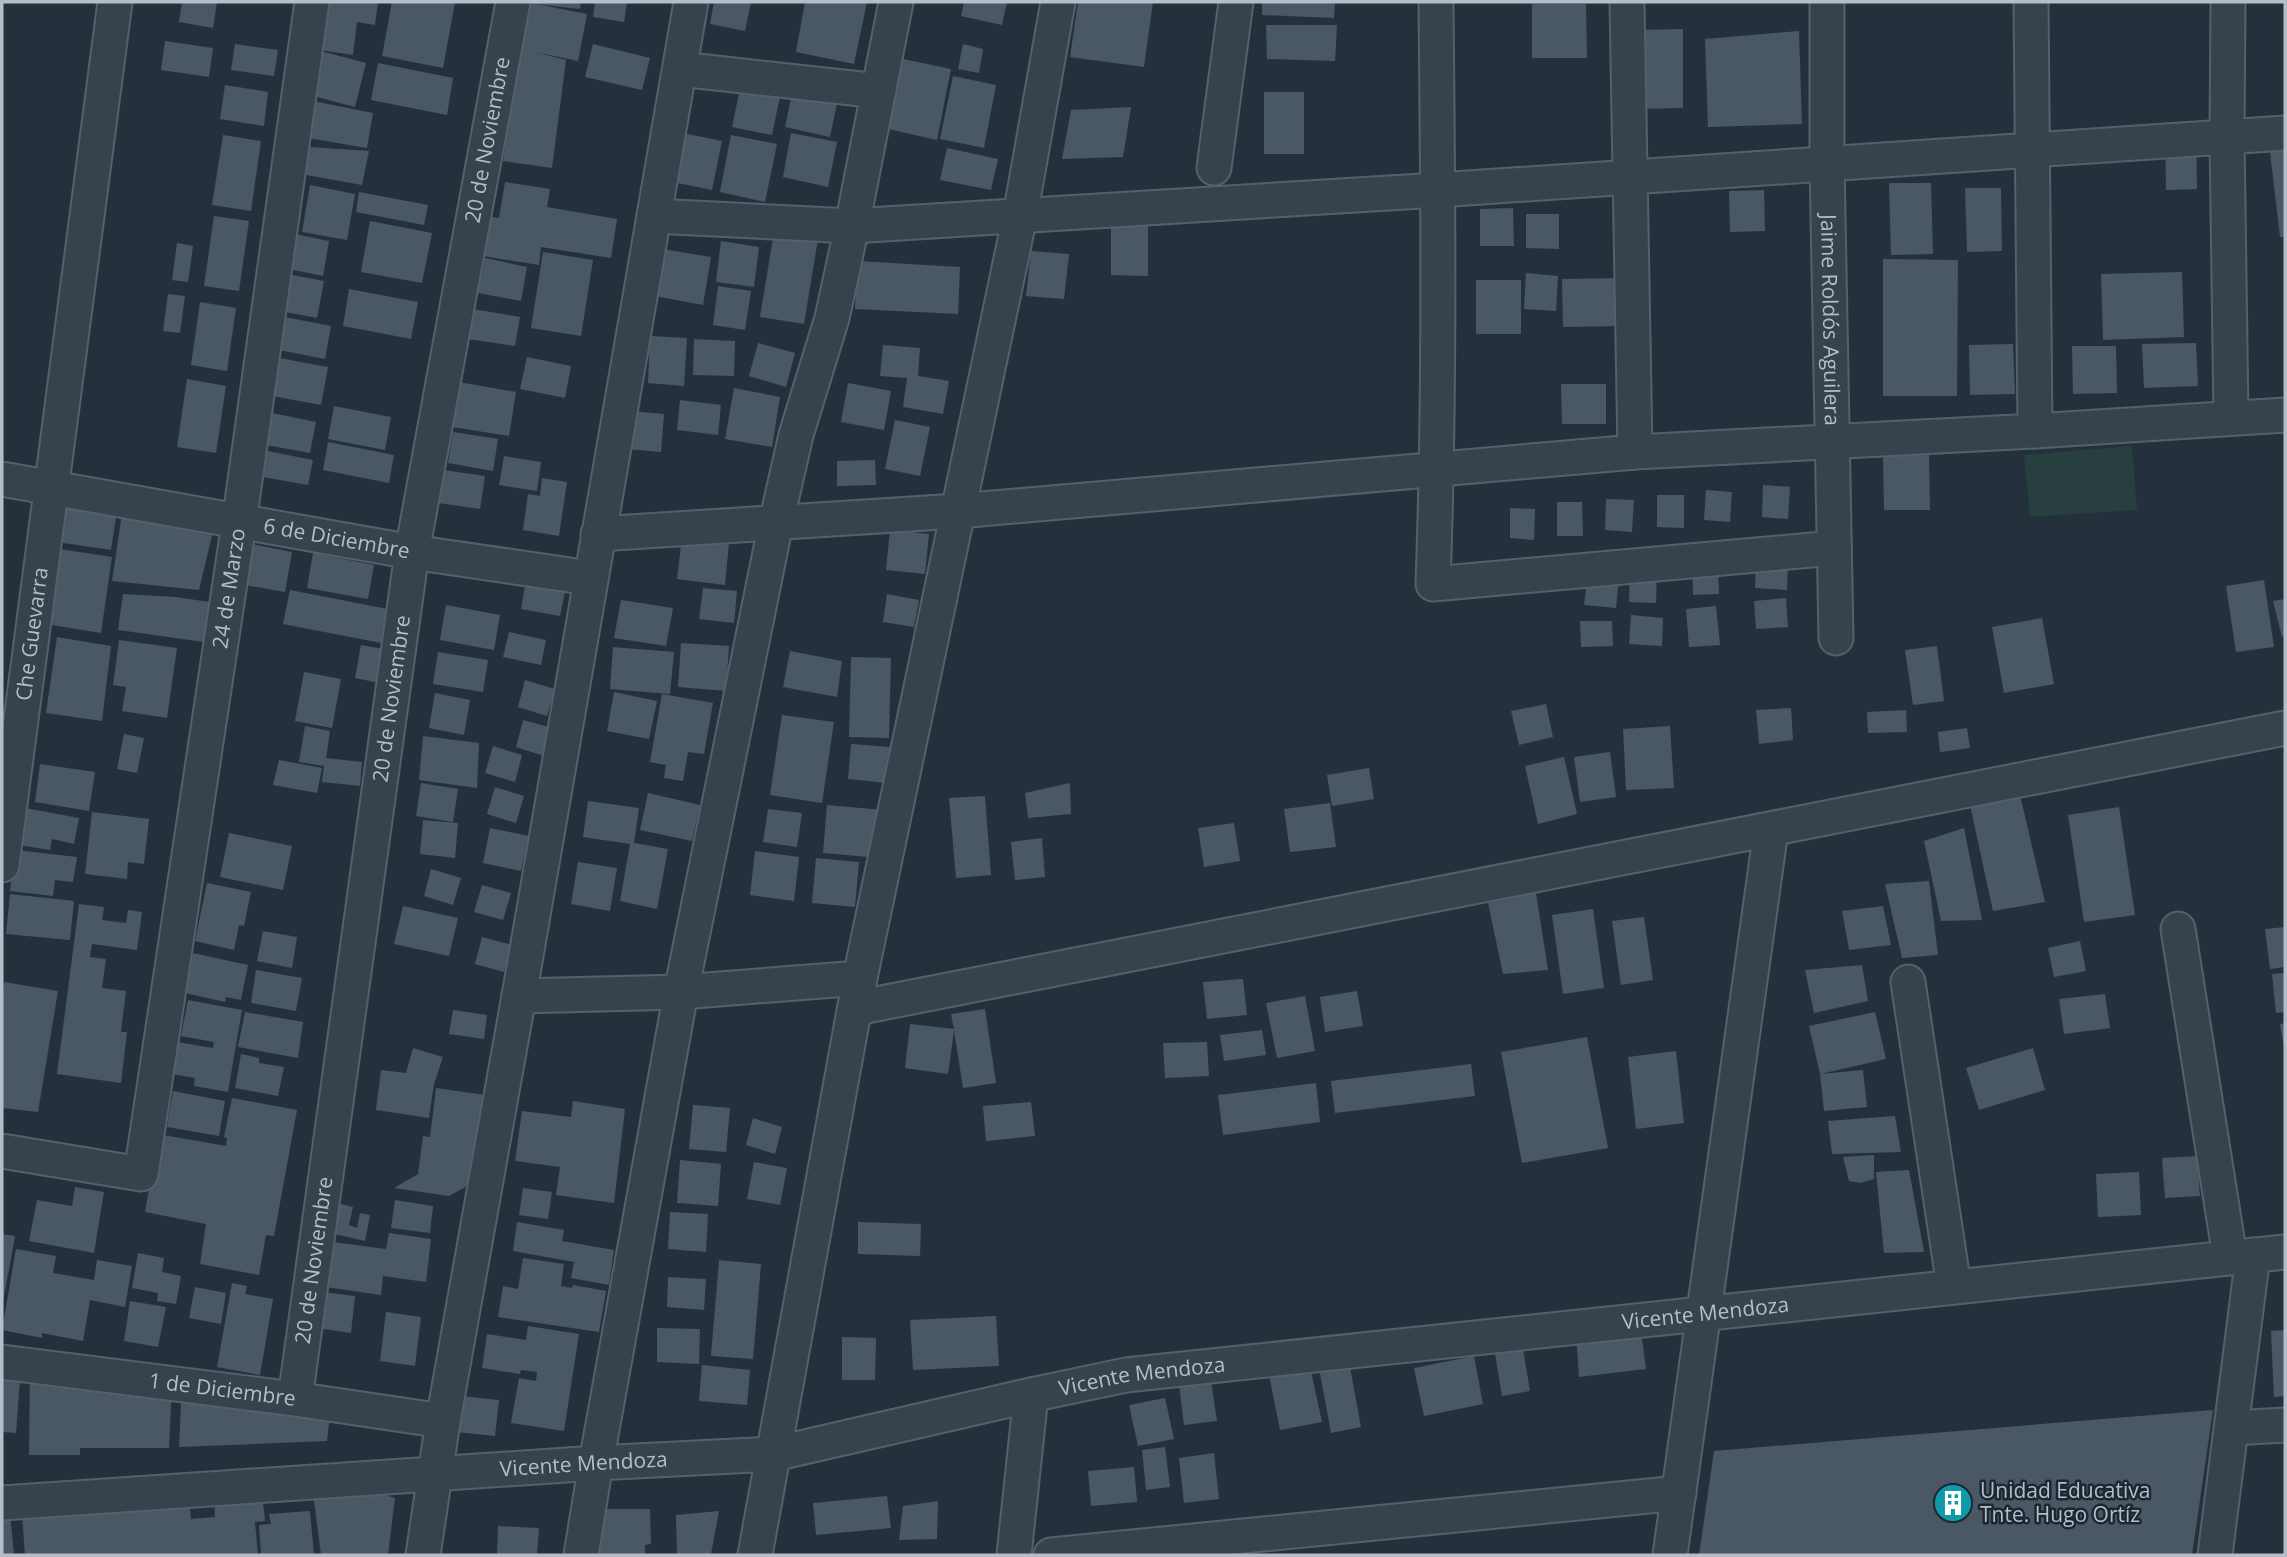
<svg xmlns="http://www.w3.org/2000/svg" width="2287" height="1557" viewBox="0 0 2287 1557" font-family="'Open Sans',sans-serif">
<style>
.green{fill:#273f3f}
.building{fill:#4a5866}
.lines{fill:none;stroke-linecap:round;stroke-linejoin:round}
.street-casing{stroke:#56606b;stroke-width:37}
.street{stroke:#38424d;stroke-width:33}
.labels{text-anchor:middle;stroke-width:5;stroke-linejoin:round;paint-order:stroke}
.street-label{font-size:21px;fill:#b4bdc8;stroke:#1d2732}
.poi-label{font-size:21px;fill:#b4bdc8;stroke:#1d2732;text-anchor:start}
</style>
<rect width="100%" height="100%" fill="#24313d"/>
<!-- green -->
<path class="green" d="M2132 446 2137 510 2030 517 2024 455Z"/>
<!-- building -->
<path class="building" d="M182 2H217L213 28 179 22Z
M319 2H378L375 25 357 22 353 55 313 49Z
M392 2H455L443 68 382 56Z
M527 2H581L580 9 536 4 587 14 578 61 535 52 566 60 552 168 503 161Z
M595 2H627L624 22 593 17Z
M714 2H751L745 31 710 24Z
M805 2H867L854 64 796 52Z
M964 2H1007L1002 25 961 16Z
M1078 2H1153L1144 67 1070 57Z
M1262 2H1335L1334 18 1262 15Z
M1532 4H1586L1587 58H1532Z
M1266 25H1337L1335 61 1267 59Z
M1683 29V108L1637 109 1636 30Z
M1799 31 1802 124 1708 127 1705 39Z
M165 41 213 48 209 77 161 70Z
M235 44 278 50 274 76 231 70Z
M593 44 650 58 642 90 585 77Z
M963 44 983 49 979 73 958 69Z
M313 49 366 63 355 107 302 93Z
M898 58 951 69 937 140 884 128Z
M378 63 453 78 447 115 371 100Z
M743 74 783 82 772 135 732 127Z
M953 76 996 85 984 148 940 139Z
M225 85 268 92 264 126 220 119Z
M793 89 838 99 830 137 785 127Z
M1264 92H1304V154H1264Z
M303 99 373 113 367 148 296 136Z
M1131 107 1123 157 1062 159 1071 110Z
M673 131 722 141 712 190 663 180Z
M2196 131 2197 189 2166 190 2165 132Z
M791 133 837 142 828 187 783 177Z
M223 135 261 141 251 211 212 205Z
M731 135 777 144 765 202 720 192Z
M309 147 369 151 362 185 306 175Z
M947 148 998 159 991 190 940 180Z
M2285 151V237H2280L2270 152Z
M505 182 550 189 547 207 617 219 611 258 541 247 539 265 476 255 482 215 499 218Z
M1889 183H1931L1933 254 1891 255Z
M310 185 355 194 347 240 302 232Z
M1965 188H2001L2002 251 1967 252Z
M1764 190 1765 231 1730 232 1729 191Z
M359 192 428 205 424 225 356 212Z
M1513 208 1514 246H1480V209Z
M1526 214H1559V249L1526 248Z
M214 216 249 221 239 291 204 286Z
M1111 219H1148V276L1111 275Z
M370 221 432 233 422 283 361 272Z
M775 226 819 233 804 324 760 317Z
M290 233 329 241 323 276 283 268Z
M721 241 759 247 754 287 716 282Z
M177 243 193 246 188 282 172 280Z
M663 249 711 257 703 305 655 296Z
M1031 251 1069 254 1064 299 1026 296Z
M543 252 593 260 581 336 531 328Z
M485 258 527 267 521 301 478 293Z
M1883 259 1958 260 1957 396H1883Z
M857 261 960 267 958 314 855 309Z
M2182 272 2184 337 2103 340 2101 274Z
M1526 273 1558 276 1556 311 1524 309Z
M287 274 324 281 317 318 280 311Z
M1622 278 1624 326 1563 327 1562 279Z
M1476 280H1521V334H1476Z
M718 286 751 291 745 330 713 325Z
M349 289 418 302 411 339 343 326Z
M168 294 185 296 180 333 163 331Z
M200 302 236 308 227 371 191 365Z
M473 309 520 317 515 346 468 339Z
M280 316 331 326 325 359 274 349Z
M650 336 687 338 684 386 648 383Z
M694 339 735 341 734 376 693 375Z
M758 343 795 353 786 387 749 376Z
M2196 343 2198 386 2144 388 2142 344Z
M2013 344 2015 394 1970 395 1969 345Z
M883 345 920 348 918 376 949 381 943 414 903 407 907 378 880 376Z
M2072 346H2116L2117 393 2073 394Z
M527 357 571 366 565 398 520 389Z
M279 358 328 367 321 405 272 396Z
M187 379 226 386 216 453 177 447Z
M453 381 516 392 509 436 446 426Z
M848 383 891 391 884 430 841 422Z
M1561 384H1606V424H1562Z
M734 388 780 397 772 447 725 439Z
M680 400 721 405 718 435 677 430Z
M334 406 391 417 385 450 328 439Z
M630 411 664 414 661 452 627 449Z
M267 412 316 422 310 453 261 444Z
M895 420 930 427 920 476 885 469Z
M453 432 498 439 493 471 448 463Z
M328 442 394 455 389 483 323 470Z
M262 450 313 460 308 485 257 476Z
M1929 455 1930 510H1884L1883 456Z
M504 456 541 462 537 491 499 485Z
M875 460 876 485 837 486V461Z
M443 470 485 476 480 509 438 503Z
M542 478 567 482 559 536 523 530 528 494 540 496Z
M1763 485 1790 487 1788 519 1762 517Z
M1706 490 1732 492 1730 522 1704 520Z
M1657 495H1684V528L1657 527Z
M1606 499 1634 500 1632 532 1605 530Z
M62 502 118 504 111 550 50 541Z
M1557 502H1582L1583 536H1557Z
M1510 508 1535 509 1534 540 1510 538Z
M122 513 214 527 199 590 112 581Z
M890 530 929 534 925 574 886 570Z
M682 537 729 542 725 585 677 579Z
M241 542 292 552 285 592 234 583Z
M47 547 112 557 101 633 40 623Z
M313 553 374 565 368 599 307 588Z
M1756 559 1788 561 1787 590 1755 588Z
M1692 563H1718L1719 594 1693 595Z
M1630 568 1657 569 1656 603 1629 602Z
M527 574 567 582 560 616 521 609Z
M1588 574 1619 577 1616 608 1584 605Z
M2264 580 2274 647 2236 652 2226 586Z
M703 588 737 591 734 623 699 619Z
M290 590 408 613 402 647 283 624Z
M123 594 175 597 210 602 204 642 118 630Z
M887 594 919 600 914 627 883 622Z
M1786 598 1788 627 1756 629 1754 601Z
M2285 599V636L2282 637 2273 601Z
M621 600 673 608 666 646 614 638Z
M446 605 500 615 494 650 440 640Z
M1716 606 1720 645 1689 647 1686 609Z
M1631 615 1663 618 1662 646 1629 644Z
M2042 618 2054 684 2004 693 1992 627Z
M1580 621H1612L1613 646 1581 647Z
M509 632 546 640 541 665 503 657Z
M57 637 111 646 102 721 46 713Z
M119 640 177 648 167 718 122 711 126 687 113 685Z
M681 643 729 646 726 691 678 687Z
M361 645 400 652 395 686 355 678Z
M1937 646 1944 701 1913 705 1905 650Z
M613 647 674 652 670 694 610 689Z
M790 651 842 661 837 697 783 687Z
M438 652 488 660 483 692 433 684Z
M851 657 891 658 889 738 849 737Z
M304 672 341 679 332 728 295 721Z
M525 680 555 689 547 716 518 707Z
M614 692 657 701 649 739 607 731Z
M435 693 470 700 464 735 429 728Z
M662 694 713 703 704 754 688 752 683 781 664 778 666 765 650 762Z
M1546 704 1553 737 1519 745 1511 711Z
M1791 708 1793 740 1759 744 1756 710Z
M1906 710 1907 732 1868 733 1867 712Z
M782 715 834 722 822 803 770 795Z
M523 720 553 728 544 756 516 747Z
M305 726 330 731 326 758 362 762 360 786 322 782 324 766 299 762Z
M1670 726 1674 788 1626 790 1623 729Z
M1967 728 1970 748 1940 752 1938 732Z
M124 734 144 738 137 773 117 769Z
M423 736 479 743 477 788 419 780Z
M851 744 890 747 887 783 848 779Z
M493 746 522 755 515 782 485 773Z
M1610 752 1616 797 1580 802 1574 757Z
M1564 757 1577 814 1538 824 1525 766Z
M279 760 322 768 317 793 273 785Z
M40 764 95 772 89 811 35 802Z
M1369 768 1374 799 1332 806 1327 775Z
M421 783 458 789 453 822 416 816Z
M1070 783 1071 814 1028 818 1025 793Z
M495 787 524 796 516 823 487 814Z
M648 793 700 805 692 841 640 830Z
M2020 795 2045 902 1993 911 1970 805Z
M985 796 991 875 956 878 949 798Z
M588 801 639 808 634 843 668 849 657 909 620 901 630 844 583 837Z
M1330 803 1336 847 1290 852 1284 809Z
M827 805 883 810 880 858 823 853Z
M2119 807 2135 915 2084 922 2068 815Z
M25 808 79 818 74 844 52 839 50 850 19 845Z
M768 809 802 813 797 847 763 842Z
M92 812 149 819 144 864 128 862 127 879 85 874Z
M423 820 458 823 455 858 420 854Z
M1234 823 1240 861 1204 867 1198 828Z
M490 828 529 836 521 871 483 863Z
M1964 828 1982 920 1941 921 1924 841Z
M229 833 292 846 283 890 220 877Z
M1042 838 1045 877 1015 880 1011 842Z
M15 850 77 857 73 882 55 880 53 896 10 891Z
M755 851 799 857 794 901 750 895Z
M816 858 859 862 855 907 812 903Z
M578 862 617 868 610 911 571 904Z
M431 869 461 878 453 905 424 896Z
M1929 881 1938 955 1902 958 1885 884Z
M207 883 251 892 244 926 239 925 234 950 195 941Z
M482 885 511 893 503 920 474 912Z
M1536 893 1548 970 1503 974 1488 903Z
M10 894 74 901 70 940 6 934Z
M79 904 104 907 102 920 126 923 128 910 142 912 137 950 92 944 90 957 106 959 102 988 126 991 121 1032H127L121 1083 57 1074Z
M403 906 458 918 449 956 394 944Z
M1883 906 1891 945 1849 950 1842 911Z
M1593 909 1604 988 1563 994 1552 915Z
M1644 917 1653 980 1621 985 1612 921Z
M2285 927V967L2270 969 2265 929Z
M263 931 297 937 292 968 257 961Z
M482 937 512 945 504 972 475 964Z
M2080 941 2086 971 2054 977 2048 948Z
M193 953 248 965 241 1000 226 997 225 1002 185 993Z
M1862 965 1868 1001 1814 1013 1805 970Z
M256 970 302 978 296 1011 251 1003Z
M2285 973V1012L2276 1013 2272 974Z
M1243 979 1247 1015 1207 1019 1203 982Z
M4 982 58 991 38 1112 2 1108V997Z
M1357 991 1363 1026 1325 1032 1320 997Z
M2105 994 2110 1028 2064 1034 2059 999Z
M1305 996 1315 1051 1277 1058 1266 1003Z
M188 1000 242 1010 228 1092 194 1086 195 1078 166 1073 171 1041 213 1048 214 1042 181 1036Z
M985 1009 996 1083 963 1088 954 1030 948 1074 905 1068 910 1024 954 1029 951 1014Z
M453 1010 487 1015 484 1039 449 1034Z
M245 1012 303 1022 298 1058 238 1047Z
M1875 1012 1886 1059 1820 1074 1809 1026Z
M2285 1023V1049H2284L2280 1024Z
M1262 1030 1266 1055 1224 1061 1220 1035Z
M1587 1037 1608 1148 1522 1163 1501 1052Z
M1207 1042 1209 1076 1165 1078 1163 1043Z
M413 1048 443 1057 434 1084 429 1118 376 1110 381 1070 406 1073Z
M2033 1048 2045 1090 1979 1110 1966 1068Z
M1676 1051 1684 1123 1636 1129 1628 1057Z
M241 1054 259 1058V1063L284 1067 278 1096 235 1088Z
M1471 1064 1475 1096 1335 1113 1331 1081Z
M1863 1070 1867 1107 1824 1111 1820 1074Z
M1316 1083 1320 1122 1223 1135 1218 1095Z
M436 1088 485 1095 474 1182 449 1196 394 1188 418 1174 423 1136 430 1137Z
M173 1091 225 1101 219 1136 167 1127Z
M232 1098 297 1110 274 1236 266 1235 259 1275 200 1264 206 1224 145 1212 152 1171 163 1135 226 1146 227 1138 224 1137Z
M573 1101 625 1109 614 1203 556 1195 560 1167 515 1161 522 1111 571 1117Z
M1031 1102 1035 1136 986 1141 983 1106Z
M693 1105 730 1108 726 1152 689 1149Z
M1895 1116 1901 1152 1832 1154 1828 1121Z
M753 1118 782 1127 775 1154 746 1145Z
M1874 1155V1179L1860 1183 1849 1181 1843 1157Z
M2197 1156 2200 1196 2165 1198 2162 1158Z
M680 1160 721 1164 718 1206 677 1203Z
M754 1162 787 1168 780 1205 747 1199Z
M1909 1170 1924 1252 1884 1253 1876 1172Z
M2139 1172 2141 1215 2098 1217 2096 1174Z
M75 1187 104 1192 94 1253 29 1241 37 1200 72 1206Z
M523 1188 552 1192 548 1219 519 1215Z
M395 1200 433 1206 430 1233 391 1228Z
M337 1203 353 1207 349 1225 357 1228 360 1213 370 1215 365 1241 330 1233Z
M670 1212 708 1214 706 1252 668 1249Z
M517 1222 564 1230 562 1241 614 1250 609 1285 571 1278 574 1262 513 1251Z
M858 1222 921 1224 920 1256 858 1254Z
M389 1233 431 1239 426 1282 383 1276 381 1295 319 1286 325 1241 386 1249Z
M2 1234 15 1236 3 1302 2 1301Z
M16 1249 56 1256 53 1273 94 1280 97 1260 132 1266 125 1307 90 1300 83 1341 42 1333V1338L2 1330Z
M138 1253 164 1258 162 1272 181 1276 176 1304 157 1301 158 1293 132 1288Z
M523 1258 564 1264 561 1286 572 1288 573 1285 606 1291 599 1332 498 1317 503 1286 518 1289Z
M719 1260 761 1264 753 1359 711 1356Z
M668 1277 706 1279 704 1310 667 1307Z
M232 1283 247 1286 245 1294 273 1299 260 1375 217 1367Z
M195 1287 226 1293 221 1324 189 1318Z
M322 1292 355 1296 351 1333 317 1328Z
M130 1301 166 1307 158 1347 124 1341Z
M386 1312 421 1317 415 1366 380 1361Z
M996 1316 999 1366 913 1370 910 1320Z
M1640 1323 1646 1369 1579 1377 1576 1334Z
M528 1326 579 1334 564 1431 511 1423 519 1378 536 1381 537 1372 521 1370 520 1374 482 1368 487 1334 526 1340Z
M657 1328 700 1329 699 1364 657 1362Z
M2285 1330V1396L2274 1397 2271 1331Z
M842 1337 876 1338 875 1380H842Z
M1521 1337 1530 1391 1502 1396 1493 1341Z
M1347 1351 1361 1427 1331 1433 1317 1357Z
M1474 1356 1483 1404 1424 1416 1414 1368Z
M1309 1362 1322 1422 1280 1430 1268 1370Z
M2 1364 21 1366 16 1433 2 1432Z
M30 1365 172 1385 169 1448H80V1455H29Z
M702 1365 750 1370 747 1405 699 1401Z
M1211 1381 1217 1421 1184 1425 1179 1385Z
M182 1384 331 1406 327 1441 179 1447Z
M451 1395 499 1400 495 1436 447 1431Z
M1165 1398 1174 1439 1138 1446 1129 1405Z
M2213 1410 2192 1555H1699L1714 1451Z
M1165 1447 1170 1487 1146 1490 1142 1450Z
M1214 1453 1219 1499 1184 1503 1179 1458Z
M1134 1467 1137 1502 1091 1506 1088 1471Z
M312 1485 378 1493 395 1498 388 1555H321Z
M262 1493 265 1521 255 1522 258 1555H25L22 1514 189 1495 191 1519 215 1517 214 1497Z
M887 1496 891 1528 816 1535 813 1503Z
M938 1501 937 1539 899 1540 903 1506Z
M595 1509H650L651 1544 645 1545V1555H581Z
M310 1511 314 1555H261L259 1525 271 1524 269 1514Z
M719 1511 711 1554 677 1555 676 1515Z
M10 1513 14 1555H2V1514Z
M498 1526 539 1528 537 1555H497Z"/>
<g class="lines">
<!-- street casing -->
<g class="street-casing">
<g id="street">
<path d="M1436 2C1438 196 1440 390 1433 584L1834 548"/>
<path d="M1627 2 1635 452"/>
<path id="s1" d="M1827 2V163L1836 638"/>
<path d="M2031 2 2035 431"/>
<path d="M2228 2 2227 137 2231 418"/>
<path d="M680 69 879 91"/>
<path d="M1214 168 1236 2"/>
<path d="M654 216 852 226 1438 190 2285 133"/>
<path id="s2" d="M2 479 412 552 590 578"/>
<path d="M598 534 958 511 1635 452 2035 431 2285 415"/>
<path id="s3" d="M2 865 115 2"/>
<path d="M2178 929 2230 1257"/>
<path d="M1908 982 1954 1287"/>
<path d="M519 996 681 992 860 978"/>
<path d="M856 1008 2285 728"/>
<path id="s4" d="M2 1151 141 1174 239 523 312 2"/>
<path id="s5" d="M2 1362 295 1399 443 1421"/>
<path id="s6" d="M295 1399 412 552 513 2"/>
<path d="M2232 1428 2285 1425"/>
<path id="s7" d="M2 1503 596 1463 774 1454 1031 1395 1126 1375 2285 1252"/>
<path d="M423 1555 443 1421 519 996 691 2"/>
<path d="M581 1555 596 1463 681 992 776 523 796 435 832 318 852 226 896 2"/>
<path d="M755 1555 860 978 1020 216 1058 2"/>
<path d="M1014 1555 1031 1395"/>
<path d="M1051 1555 1679 1493"/>
<path d="M1670 1555 1771 830"/>
<path d="M2215 1555 2253 1255"/>
</g>
</g>
<!-- street -->
<use href="#street" class="street"/>
</g>
<!-- icons -->
<defs>
<g id="building-disc" transform="scale(2.0125)"><circle r="9.5" fill="#0f9aa8" stroke="#1d2732"/><path d="M-4-6H4V6H1V3H-1V6H-4ZM-2.5-4.3h1.7v1.8h-1.7ZM.8-4.3h1.7v1.8H.8ZM-2.5-1h1.7V.8h-1.7ZM.8-1h1.7V.8H.8Z" fill="#fff"/></g>
</defs>
<g fill-rule="evenodd">
<use href="#building-disc" x="1953" y="1503"/>
</g>
<g class="labels">
<!-- street labels -->
<g class="street-label">
<text dy="7" stroke="none"><textPath href="#s6" startOffset="1274">20 de Noviembre</textPath></text>
<text dy="7" stroke="none"><textPath href="#s1" startOffset="318">Jaime Roldós Aguilera</textPath></text>
<text dy="7" stroke="none"><textPath href="#s2" startOffset="340">6 de Diciembre</textPath></text>
<text dy="7" stroke="none"><textPath href="#s4" startOffset="733">24 de Marzo</textPath></text>
<text dy="7" stroke="none"><textPath href="#s3" startOffset="233">Che Guevarra</textPath></text>
<text dy="7" stroke="none"><textPath href="#s6" startOffset="707">20 de Noviembre</textPath></text>
<text dy="7" stroke="none"><textPath href="#s6" startOffset="140">20 de Noviembre</textPath></text>
<text dy="7" stroke="none"><textPath href="#s7" startOffset="1717">Vicente Mendoza</textPath></text>
<text dy="7" stroke="none"><textPath href="#s7" startOffset="1150">Vicente Mendoza</textPath></text>
<text dy="7" stroke="none"><textPath href="#s5" startOffset="222">1 de Diciembre</textPath></text>
<text dy="7" stroke="none"><textPath href="#s7" startOffset="583">Vicente Mendoza</textPath></text>
</g>
<!-- poi labels -->
<g class="poi-label">
<text x="1980" y="1498">Unidad Educativa<tspan x="1980" dy="24">Tnte. Hugo Ortíz</tspan></text>
</g>
</g>
<!-- border -->
<rect width="2287" height="1557" fill="none" stroke="#b4bdc8" stroke-width="7"/>
</svg>
